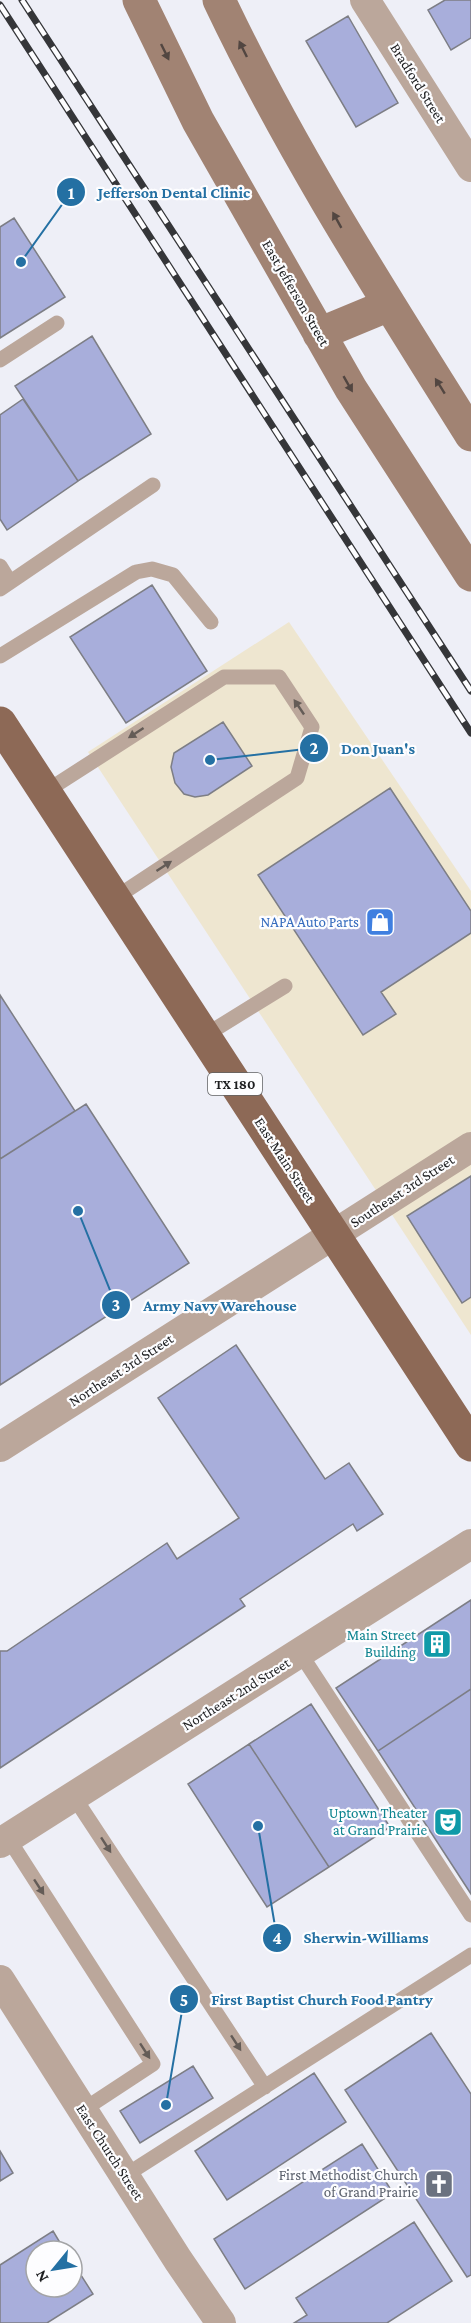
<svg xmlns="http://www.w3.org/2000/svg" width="471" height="2323" viewBox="0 0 471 2323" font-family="'Crimson Pro',serif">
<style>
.commercial{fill:#eee6d0}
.building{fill:#a8aedb;stroke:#7d7e85;stroke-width:1.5}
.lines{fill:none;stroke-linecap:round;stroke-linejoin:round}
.lane{stroke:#bba79b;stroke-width:15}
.street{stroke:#bba79b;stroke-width:30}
.secondary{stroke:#a18373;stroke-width:33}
.primary{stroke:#8d6956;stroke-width:33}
.rail-casing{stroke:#353639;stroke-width:7}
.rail{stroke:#fdfdff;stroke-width:4.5;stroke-dasharray:14;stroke-linecap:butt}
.oneway{fill:#524641}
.oneway2{fill:#645c57}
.labels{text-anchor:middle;stroke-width:4.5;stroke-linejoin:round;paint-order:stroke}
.shield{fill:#fdfdff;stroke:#606163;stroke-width:1.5}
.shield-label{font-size:14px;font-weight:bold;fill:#1d1e20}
.street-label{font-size:15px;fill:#1d1e20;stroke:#fdfdff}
.shop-label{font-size:15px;fill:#366cbe;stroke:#fdfdff;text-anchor:end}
.culture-label{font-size:15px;fill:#0d838f;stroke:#fdfdff;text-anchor:end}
.worship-label{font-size:15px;fill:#5b616d;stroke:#fdfdff;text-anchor:end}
.leader{fill:none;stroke:#2470a3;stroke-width:2}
.callout-dot{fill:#2470a3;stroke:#fdfdff;stroke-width:2}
.mark-label{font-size:18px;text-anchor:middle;font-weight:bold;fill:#fff}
.callout-label{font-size:16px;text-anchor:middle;font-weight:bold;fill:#2470a3;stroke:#fdfdff;stroke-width:4.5;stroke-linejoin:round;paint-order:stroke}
</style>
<rect width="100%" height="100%" fill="#eeeff7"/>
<!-- commercial -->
<path class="commercial" d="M289 622 471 891V1335L88 752Z"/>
<!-- building -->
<path class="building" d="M445 0H471V38L451 50 428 10Z
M348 16 398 103 356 127 306 41Z
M14 218 65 297 0 338V227Z
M92 336 151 434 78 481 15 386Z
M23 399 78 481 7 530 0 519V415Z
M152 585 207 671 126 723 70 637Z
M223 722 252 766 208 795 195 797 184 794 175 783 171 767 174 753Z
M390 788 471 911V933L381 992 396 1014 363 1035 258 875Z
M0 995 75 1111 0 1159Z
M86 1104 189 1263 0 1385V1159Z
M471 1176V1297L462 1303 407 1216Z
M236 1345 325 1479 349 1463 383 1514 357 1531 353 1524 240 1599 245 1606 0 1768V1651H7L167 1543 177 1559 239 1518 158 1398Z
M471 1600V1689L378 1751 336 1688Z
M471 1689V1894L378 1751Z
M311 1704 390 1827 329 1867 249 1744Z
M249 1744 329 1867 267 1907 188 1784Z
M431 2033 471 2094V2275L467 2277 345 2090Z
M193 2066 213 2098 140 2143 120 2111Z
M314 2073 346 2122 227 2200 195 2151Z
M362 2144 393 2193 245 2289 214 2239Z
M0 2151 13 2173 0 2181Z
M414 2222 452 2281 387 2323H294L307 2315 296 2298Z
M53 2231 65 2251H36V2287H72V2261L93 2294 47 2323H0V2265Z"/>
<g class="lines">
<!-- lane -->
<path class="lane" d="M0 360 57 323
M0 566 10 582
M0 589 153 485
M0 656 136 572 152 569 173 575 211 622
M45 792 224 677H279L312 727 297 778 115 898
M204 1036 285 986
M300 1653 471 1915
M74 1797 265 2087
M8 1838 153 2064 83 2110
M126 2175 471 1955"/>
<!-- street -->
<path class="street" d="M365 0 471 167
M0 1447 471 1147
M0 1843 471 1544
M0 1980 178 2260 221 2323"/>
<!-- secondary -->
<path class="secondary" d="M139 0 198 121 351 389 471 575
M219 0C291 152 382 293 471 435
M319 334 389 305"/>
<!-- primary -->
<path class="primary" d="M0 723 471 1445"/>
<!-- rail casing -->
<g class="rail-casing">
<path id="rail" d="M22 0 471 691
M0 5 471 733"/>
</g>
<!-- rail -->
<use href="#rail" class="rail"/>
</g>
<!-- one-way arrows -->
<defs><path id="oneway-solid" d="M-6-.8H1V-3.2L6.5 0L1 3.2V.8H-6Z" transform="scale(1.5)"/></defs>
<g class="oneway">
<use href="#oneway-solid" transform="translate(243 49) rotate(-116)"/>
<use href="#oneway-solid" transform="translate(165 52) rotate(64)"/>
<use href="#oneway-solid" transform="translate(337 220) rotate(-119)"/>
<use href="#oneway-solid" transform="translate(348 384) rotate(60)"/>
<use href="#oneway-solid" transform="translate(440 386) rotate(-122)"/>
</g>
<g class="oneway2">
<use href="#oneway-solid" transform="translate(299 707) rotate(-124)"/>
<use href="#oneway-solid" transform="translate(136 733) rotate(147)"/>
<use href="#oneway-solid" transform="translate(164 866) rotate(-33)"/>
<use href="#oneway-solid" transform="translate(106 1845) rotate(57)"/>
<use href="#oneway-solid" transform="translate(39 1887) rotate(57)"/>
<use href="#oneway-solid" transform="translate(236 2043) rotate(57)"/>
<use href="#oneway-solid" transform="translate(145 2051) rotate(57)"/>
</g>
<!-- icons -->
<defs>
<g id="shop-square" transform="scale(1.5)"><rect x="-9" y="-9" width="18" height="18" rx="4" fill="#3f7fe0" stroke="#fdfdff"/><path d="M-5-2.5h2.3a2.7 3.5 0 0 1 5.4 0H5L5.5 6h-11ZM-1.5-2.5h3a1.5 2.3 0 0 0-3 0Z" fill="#fff"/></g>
<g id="building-square" transform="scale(1.5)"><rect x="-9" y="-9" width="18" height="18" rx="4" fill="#0f9aa8" stroke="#fdfdff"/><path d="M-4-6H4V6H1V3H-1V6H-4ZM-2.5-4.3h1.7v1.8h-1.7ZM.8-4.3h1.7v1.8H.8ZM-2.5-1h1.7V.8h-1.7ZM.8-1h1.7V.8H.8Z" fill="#fff"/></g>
<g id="theatre-square" transform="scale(1.5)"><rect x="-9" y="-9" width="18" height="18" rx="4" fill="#0f9aa8" stroke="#fdfdff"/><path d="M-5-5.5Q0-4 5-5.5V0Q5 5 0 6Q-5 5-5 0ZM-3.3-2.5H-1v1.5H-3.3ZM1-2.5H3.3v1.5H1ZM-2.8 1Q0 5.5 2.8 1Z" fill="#fff"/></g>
<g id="church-square" transform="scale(1.5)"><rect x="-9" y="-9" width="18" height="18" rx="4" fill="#6b7280" stroke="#fdfdff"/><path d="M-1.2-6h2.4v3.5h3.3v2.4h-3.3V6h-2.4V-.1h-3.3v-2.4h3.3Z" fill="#fff"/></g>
</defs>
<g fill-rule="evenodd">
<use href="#shop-square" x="380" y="922"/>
<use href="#building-square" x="437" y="1644"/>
<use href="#theatre-square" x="448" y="1822"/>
<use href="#church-square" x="439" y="2184"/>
</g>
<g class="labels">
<!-- shield labels -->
<rect class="shield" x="208" y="1073" width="54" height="22" rx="4.5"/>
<g class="shield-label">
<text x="235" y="1089">TX 180</text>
</g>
<!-- street labels -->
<g class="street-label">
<text transform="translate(418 83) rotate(58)" y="5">Bradford Street</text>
<text transform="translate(296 293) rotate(60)" y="5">East Jefferson Street</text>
<text transform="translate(285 1160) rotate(57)" y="5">East Main Street</text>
<text transform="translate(402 1191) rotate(-33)" y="5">Southeast 3rd Street</text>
<text transform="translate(121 1370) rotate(-33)" y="5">Northeast 3rd Street</text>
<text transform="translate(236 1694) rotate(-32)" y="5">Northeast 2nd Street</text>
<text transform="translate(110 2152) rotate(57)" y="5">East Church Street</text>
</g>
<!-- shop labels -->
<g class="shop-label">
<text x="359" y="927">NAPA Auto Parts</text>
</g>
<!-- culture labels -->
<g class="culture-label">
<text x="416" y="1640">Main Street<tspan x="416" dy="17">Building</tspan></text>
<text x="427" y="1818">Uptown Theater<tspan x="427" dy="17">at Grand Prairie</tspan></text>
</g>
<!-- worship labels -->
<g class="worship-label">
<text x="418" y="2180">First Methodist Church<tspan x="418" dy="17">of Grand Prairie</tspan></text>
</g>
</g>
<!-- callouts -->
<path class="leader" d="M21 262L71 192M210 760L314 748M78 1211L116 1305M258 1826L277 1938M166 2105L184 1999"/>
<g class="callout-dot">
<circle cx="21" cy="262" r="6"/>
<circle cx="210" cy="760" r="6"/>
<circle cx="78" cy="1211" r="6"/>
<circle cx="258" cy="1826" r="6"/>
<circle cx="166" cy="2105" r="6"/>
<circle cx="71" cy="192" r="15"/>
<circle cx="314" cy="748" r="15"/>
<circle cx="116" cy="1305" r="15"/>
<circle cx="277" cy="1938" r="15"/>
<circle cx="184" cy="1999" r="15"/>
</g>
<g class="mark-label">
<text x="71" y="199">1</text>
<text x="314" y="754">2</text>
<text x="116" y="1311">3</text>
<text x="277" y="1944">4</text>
<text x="184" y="2006">5</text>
</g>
<g class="callout-label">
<text x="174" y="198">Jefferson Dental Clinic</text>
<text x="378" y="754">Don Juan's</text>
<text x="220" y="1311">Army Navy Warehouse</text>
<text x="366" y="1943">Sherwin-Williams</text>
<text x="322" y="2005">First Baptist Church Food Pantry</text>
</g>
<!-- north arrow -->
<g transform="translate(54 2269) rotate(240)"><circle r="28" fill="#fdfdff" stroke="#a3a4a6" stroke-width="1.5"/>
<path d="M0-4.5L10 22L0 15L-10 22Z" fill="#2470a3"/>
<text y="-9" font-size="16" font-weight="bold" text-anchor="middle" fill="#1d1e20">N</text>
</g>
</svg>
